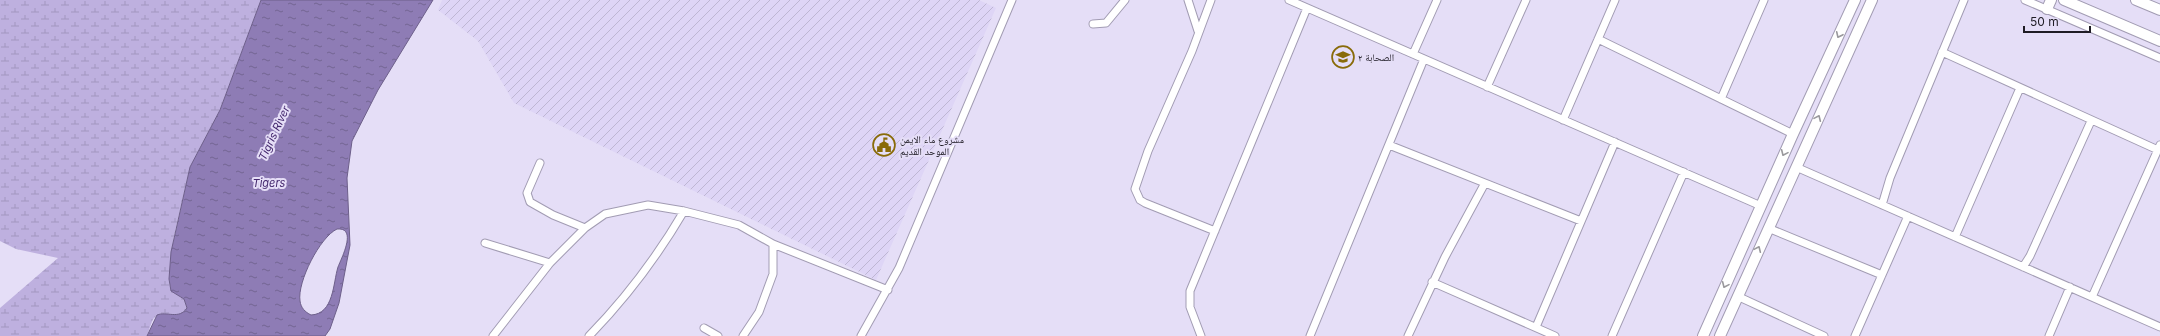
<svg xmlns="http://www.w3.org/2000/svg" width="2160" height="336" viewBox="0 0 2160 336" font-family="Inter,'Noto Naskh Arabic',sans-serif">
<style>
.industrial{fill:url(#industrial-furrows)}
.wetland{fill:url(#wetland-marsh)}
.water{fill:url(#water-ripples);stroke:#6d5f8a;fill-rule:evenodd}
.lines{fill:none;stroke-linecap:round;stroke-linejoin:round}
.street-casing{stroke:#a29cb3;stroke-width:9}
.secondary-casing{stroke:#a29cb3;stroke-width:12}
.street{stroke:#fff;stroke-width:7}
.secondary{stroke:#fff;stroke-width:10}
.oneway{stroke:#9a999d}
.labels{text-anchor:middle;stroke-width:4;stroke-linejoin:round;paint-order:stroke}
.poi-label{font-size:10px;fill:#1f1c25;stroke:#e5def7;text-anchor:start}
.water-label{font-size:11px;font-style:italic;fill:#43276d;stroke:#e5def7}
</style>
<defs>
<pattern id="industrial-furrows" width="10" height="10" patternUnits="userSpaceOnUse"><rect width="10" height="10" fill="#ded5f6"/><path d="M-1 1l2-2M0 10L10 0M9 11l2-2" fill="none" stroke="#beb6d3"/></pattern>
<pattern id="wetland-marsh" width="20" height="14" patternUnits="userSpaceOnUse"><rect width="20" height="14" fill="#beb0df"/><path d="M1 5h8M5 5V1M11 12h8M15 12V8" fill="none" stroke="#a397bf"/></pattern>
<pattern id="water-ripples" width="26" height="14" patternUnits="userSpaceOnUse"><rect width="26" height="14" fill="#8e7cb5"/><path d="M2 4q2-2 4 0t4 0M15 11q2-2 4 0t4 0" fill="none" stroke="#736593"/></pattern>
</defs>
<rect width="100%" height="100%" fill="#e5def7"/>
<!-- industrial -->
<path class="industrial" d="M442 0H979L996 8 876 280 514 103 478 41 438 10Z"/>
<!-- wetland -->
<path class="wetland" d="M0 0H261L220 110 190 167 174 236 169 279C169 290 175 294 184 299L187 308C178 323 162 308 154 318 151 322 149 331 147 336H0V308L58 258 16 249 0 241Z"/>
<!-- water -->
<path class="water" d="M261 0H433L378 90 352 141 347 178 350 245 339 303 330 329 325 336H147L157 315C167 311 179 320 187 308L184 299 171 291 169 279 171 252 190 167 220 110ZM337 229C358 227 341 259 338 267 333 283 334 314 311 315 305 312 301 308 300 301 297 282 320 237 337 229Z"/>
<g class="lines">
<!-- street casing -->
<g class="street-casing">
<path id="street" d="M1188 0 1198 31
M1211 0 1192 51 1148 151 1135 189 1140 200 1145 203 1215 231
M1289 0 1761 206
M2025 0 2160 58
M1093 24 1106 23 1125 0
M1598 39 1793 134
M1942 52 2158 150
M1413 54 1437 0
M1487 87 1526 0
M1721 99 1764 0
M1563 120 1615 0
M1389 145 1581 221
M540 163 527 193 530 202 553 215 585 228
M1796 167 2160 327
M1882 205 1890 178 1964 0
M1768 228 1882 275
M1955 237 2020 88
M485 243 550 263
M2023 267 2030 256 2091 121
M1432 282 1555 336
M1737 296 1824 336
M2092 297 2160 145
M1536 327 1615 142
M704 328 718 336
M493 336 550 263 585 228 605 214 648 205 684 211 739 225 773 244 888 290
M589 336C626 298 657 257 684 211
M743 336 759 312 773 274V244
M861 336 899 268 1012 0
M1201 336 1190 307V291L1307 8
M1310 336 1424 59
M1408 336 1445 257 1485 183
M1612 336 1684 172
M1855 336 1908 216
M2049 336 2070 287"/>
</g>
<!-- secondary casing -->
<g class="secondary-casing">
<path id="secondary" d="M2064 0 2160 41
M2136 0 2160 10
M2047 9 2051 0
M1703 336 1793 134 1855 0
M1720 336 1872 0"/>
</g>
<!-- street -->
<use href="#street" class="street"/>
<!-- secondary -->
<use href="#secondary" class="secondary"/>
</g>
<!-- one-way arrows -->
<defs><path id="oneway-chevron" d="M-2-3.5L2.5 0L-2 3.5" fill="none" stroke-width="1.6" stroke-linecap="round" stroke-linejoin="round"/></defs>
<g class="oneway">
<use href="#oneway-chevron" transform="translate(1839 35) rotate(115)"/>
<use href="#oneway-chevron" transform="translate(1818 118) rotate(-66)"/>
<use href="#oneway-chevron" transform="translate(1784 153) rotate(114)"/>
<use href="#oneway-chevron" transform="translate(1758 249) rotate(-66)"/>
<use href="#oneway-chevron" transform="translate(1725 285) rotate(114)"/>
</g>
<!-- icons -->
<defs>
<g id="school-ring" transform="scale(1.15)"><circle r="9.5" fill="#e5def7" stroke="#896b09" stroke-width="1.5"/><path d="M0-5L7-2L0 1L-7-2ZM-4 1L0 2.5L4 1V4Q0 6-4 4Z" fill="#896b09"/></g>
<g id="civic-ring" transform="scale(1.15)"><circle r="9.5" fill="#e5def7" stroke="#896b09" stroke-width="1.5"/><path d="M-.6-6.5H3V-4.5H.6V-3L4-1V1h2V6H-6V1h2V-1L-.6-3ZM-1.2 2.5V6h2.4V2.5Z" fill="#896b09"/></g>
</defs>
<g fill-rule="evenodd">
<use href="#school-ring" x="1343" y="57"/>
<use href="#civic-ring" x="884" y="145"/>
</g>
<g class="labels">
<!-- poi labels -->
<g class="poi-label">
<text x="1358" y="61">الصحابة ٢</text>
<text x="900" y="143">مشروع ماء الايمن<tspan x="900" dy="12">الموحد القديم</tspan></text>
</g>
<!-- water labels -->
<g class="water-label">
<text transform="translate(274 133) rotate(-65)" y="4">Tigris River</text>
<text x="269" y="187">Tigers</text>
</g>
</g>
<!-- scale -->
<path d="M2024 26v6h66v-6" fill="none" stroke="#1f1c25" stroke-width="2"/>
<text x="2030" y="26" font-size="12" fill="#1f1c25" stroke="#e5def7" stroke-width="3" paint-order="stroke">50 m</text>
</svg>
